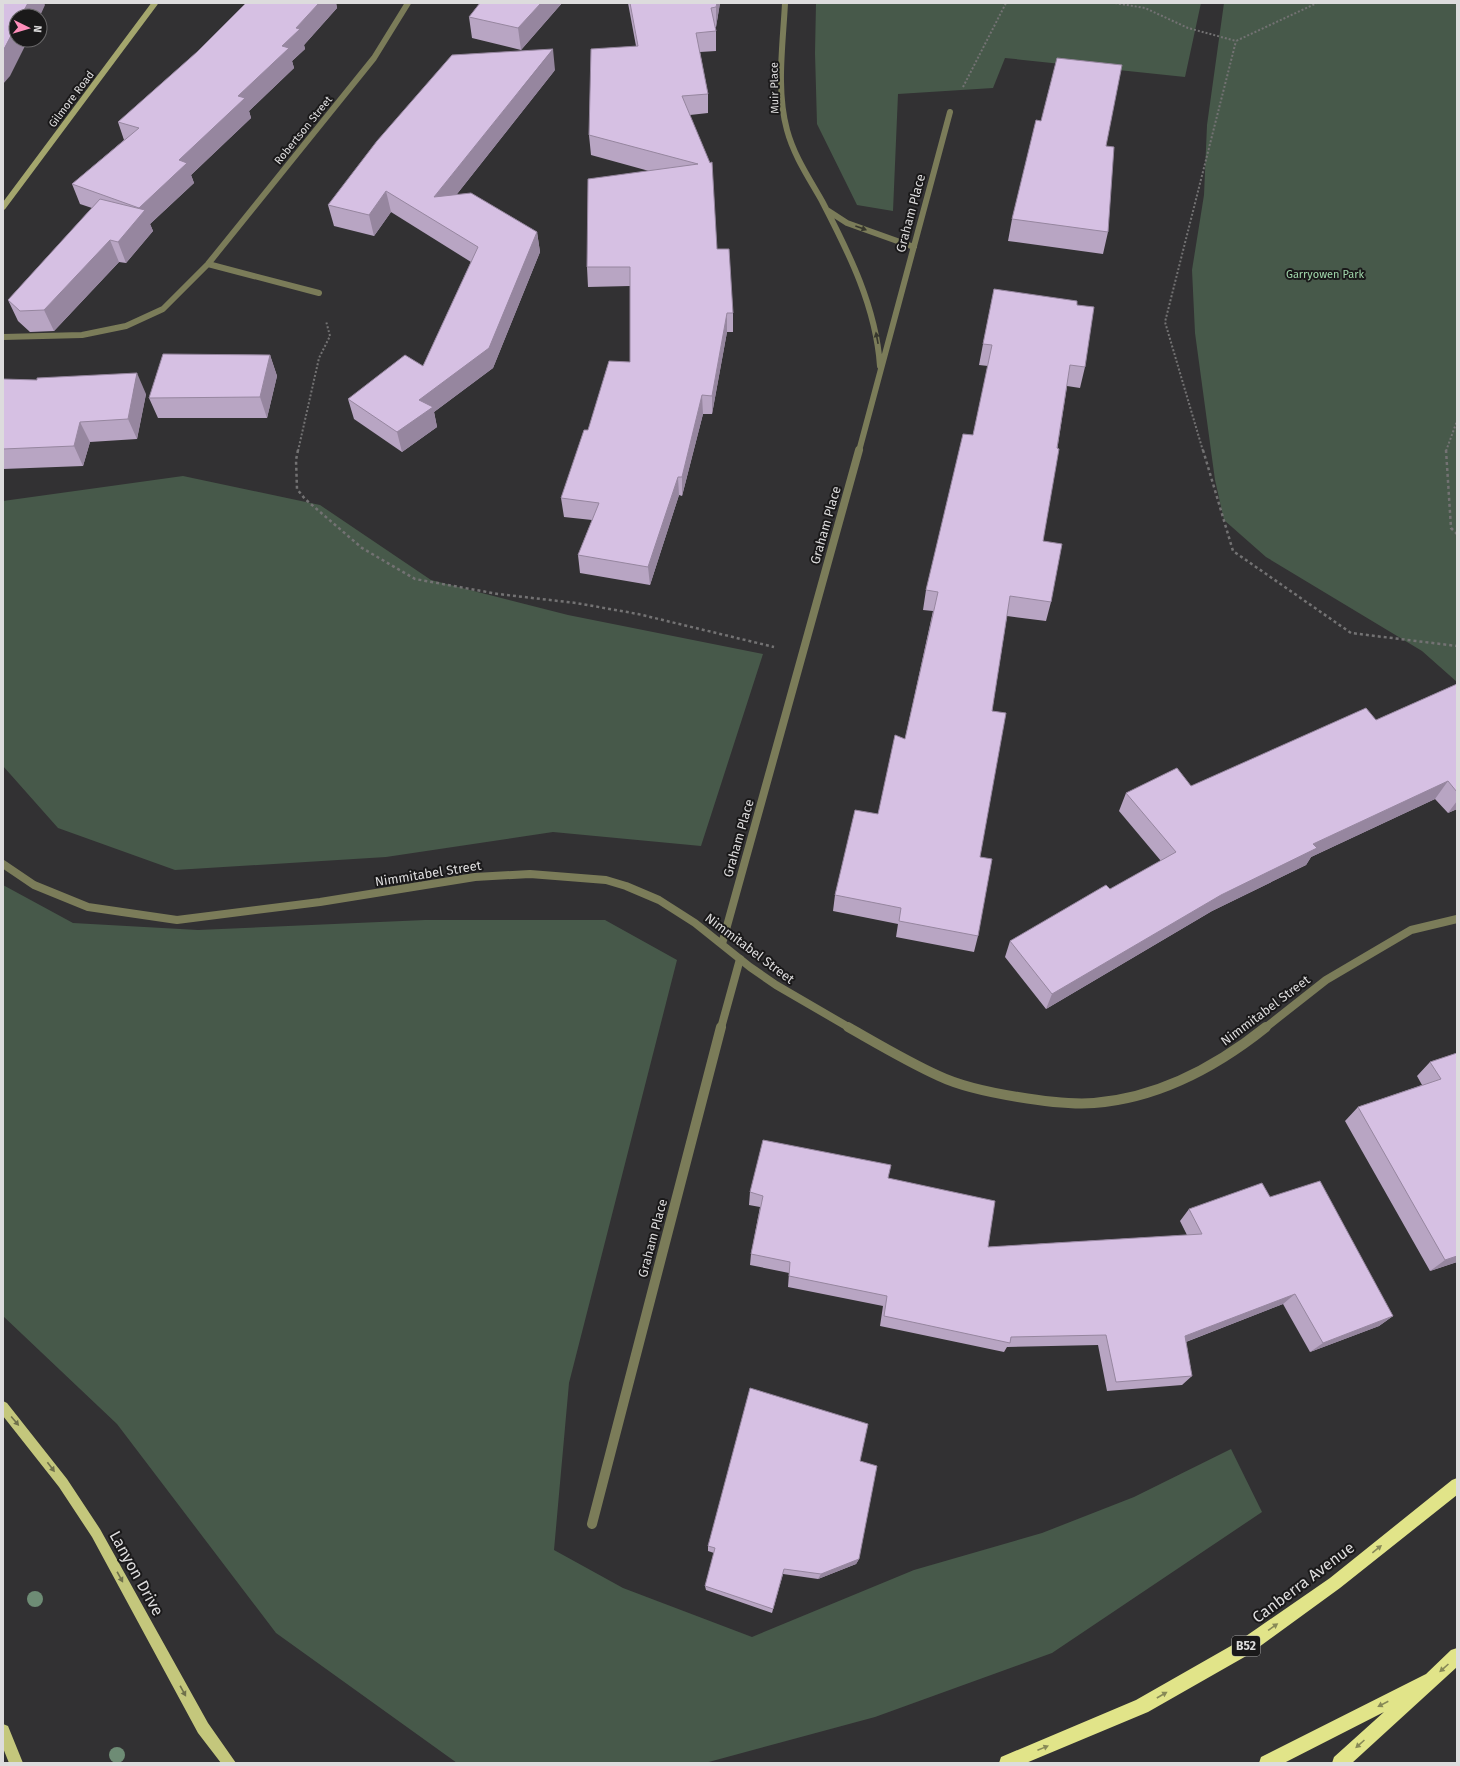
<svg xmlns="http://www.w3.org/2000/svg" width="1460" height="1766" viewBox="0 0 1460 1766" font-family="'Fira Sans',sans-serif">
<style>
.green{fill:#47594a}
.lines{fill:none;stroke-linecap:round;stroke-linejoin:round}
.path-far1{stroke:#737273;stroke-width:2;stroke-dasharray:2 2;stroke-linecap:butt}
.path{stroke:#737273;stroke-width:2.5;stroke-dasharray:3 3;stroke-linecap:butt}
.lane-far1{stroke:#7b7c59;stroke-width:8}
.lane{stroke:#7b7c59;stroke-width:10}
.street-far2{stroke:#7b7c59;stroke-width:6}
.street-far1{stroke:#7b7c59;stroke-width:8}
.street{stroke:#7b7c59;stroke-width:10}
.secondary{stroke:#a4a66d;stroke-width:6}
.primary{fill:#c4c77c;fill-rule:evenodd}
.highway{fill:#e1e489;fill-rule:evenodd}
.tree{fill:#6e8c75}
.wall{fill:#b8a5c3}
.shaded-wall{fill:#96869f}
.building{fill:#d6c0e3;stroke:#96869f}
.oneway{fill:#37372d}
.oneway2{fill:#6f704b}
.oneway3{fill:#878957}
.labels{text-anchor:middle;stroke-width:4;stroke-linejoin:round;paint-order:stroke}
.far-street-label{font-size:11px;fill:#dddcdd;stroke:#1a191a}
.far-park-label{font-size:11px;fill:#a0d7ab;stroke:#1a191a}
.shield{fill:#1a191a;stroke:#a2a2a2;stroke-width:1}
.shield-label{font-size:12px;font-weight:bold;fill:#dddcdd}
.street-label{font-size:13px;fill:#dddcdd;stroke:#1a191a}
.near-street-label{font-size:16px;fill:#dddcdd;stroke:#1a191a}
</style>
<rect width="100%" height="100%" fill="#323133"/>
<!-- green -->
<path class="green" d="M816 3H1201L1185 77 1005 58 993 88 898 94 893 211 857 205 817 124 815 53Z
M1224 3H1457V682L1422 651 1266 557 1224 520 1215 480 1195 333 1192 270 1204 195 1207 125Z
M183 476 320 505 431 580 568 615 763 654 701 846 553 832 386 857 175 870 58 828 3 766V501Z
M3 885 73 923 198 930 425 920H605L677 960 569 1383 554 1550 623 1588 752 1637 914 1570 1042 1533 1134 1497 1231 1449 1262 1512 1052 1653 875 1717 705 1763H457L276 1633 117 1424 3 1316Z"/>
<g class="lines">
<!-- path-far1 -->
<path class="path-far1" d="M1115 3 1145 8 1188 28 1236 41 1317 3
M963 87 1006 3
M298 451 319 358 330 336 326 321
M1203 451 1165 322 1236 41
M1446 451 1457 421"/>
<!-- path -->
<path class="path" d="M298 450 296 460 297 489 305 499 362 548 415 579 498 594 576 603 638 614 774 647
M1203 450 1233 551 1351 633 1457 646
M1446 450 1451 528 1457 534"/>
<!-- lane-far1 -->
<path class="lane-far1" d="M721 1028 740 959"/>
<!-- lane -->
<path class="lane" d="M592 1524 721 1027"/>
<!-- street-far2 -->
<path class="street-far2" d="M785 3C783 44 776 90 787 130 794 156 809 178 822 201 849 253 876 307 880 366
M827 210 847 223 914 247
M208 264 319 293
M3 337 82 335 126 326 163 309 208 264 374 58 408 3
M859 451 950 112"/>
<!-- street-far1 -->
<path class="street-far1" d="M3 864 34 885 88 907 177 920 320 902 475 877 530 874 606 880 626 886 659 900 695 923 750 967 776 985 850 1028
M722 944 859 450
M1265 1028 1326 980 1411 930 1457 919"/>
<!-- street -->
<path class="street" d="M848 1027C878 1044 908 1062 939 1076 962 1087 993 1093 1018 1097 1042 1101 1069 1105 1094 1103 1158 1098 1216 1067 1266 1027"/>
<!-- secondary -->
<path class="secondary" d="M3 207 155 3"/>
<!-- primary -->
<path class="primary" d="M3 1401 7 1403 67 1479 100 1529 208 1723 236 1763H221L198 1733 92 1537 59 1487 3 1416Z
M3 1724 8 1726 23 1763H9L3 1748Z"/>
<!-- highway -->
<path class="highway" d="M1457 1478V1495L1340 1588 1248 1655 1148 1712 1026 1763H999L1001 1757 1136 1700 1236 1643 1330 1578 1452 1480Z
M1457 1648V1667L1352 1763H1332L1334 1757 1384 1712 1284 1763H1259L1261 1757 1426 1674 1451 1650Z"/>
</g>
<!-- trees -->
<g class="tree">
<circle cx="35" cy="1599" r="8"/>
<circle cx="117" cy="1755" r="8"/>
</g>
<!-- wall -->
<path class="wall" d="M246 3H336L337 8 304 45 305 49 292 61 294 68 249 111 251 118 191 175 194 183 150 224 153 231 126 263 119 262 54 331 30 332 18 321 8 300 92 208 80 204 72 184 124 140 118 122 197 52Z
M480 3H562L521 50 472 38 469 17Z
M628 3H720L716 27H715L716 31V51L700 52 708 94V113L690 115 717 249 733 313V332H727L712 414H703L682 496 679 495 650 585 580 573 578 555 592 520 564 517 561 498 588 430 630 362V286L588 287 587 267 649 171 591 155 589 135 636 46Z
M555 70 457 194 537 232 540 252 493 368 434 412 437 427 402 452 354 419 348 399 423 366 471 262 391 212 374 236 334 226 328 205Z
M1106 146 1108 232 1103 254 1008 241 1012 219Z
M994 289 1085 367 1080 388 1067 386 1043 541 1051 602 1046 621 1007 616 992 711 980 857 978 936 974 952 896 937 898 924 833 911 835 895 878 814 905 739 933 611 923 610 926 590 973 435 988 366 979 365 983 344Z
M270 355 277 376 267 418H158L149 398Z
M3 379 146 394 137 439 90 442 83 466 3 469Z
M1457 684V809L1448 813 1435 799 1311 857 1306 865 1212 911 1046 1009 1005 957 1010 941 1110 889 1161 861 1119 811 1126 793 1191 786 1376 720Z
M1457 1053V1262L1430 1271 1345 1121 1358 1107 1422 1085 1417 1076 1430 1062Z
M888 1178 988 1247 1187 1235 1180 1221 1189 1209 1270 1197 1393 1316 1379 1326 1310 1352 1283 1304 1186 1342 1192 1376 1182 1385 1107 1391 1098 1345 1007 1347 1004 1352 880 1326 883 1306 788 1287 789 1273 750 1265 751 1254 760 1207 749 1205 750 1192Z
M860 1461 859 1559 856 1564 818 1579 783 1574 772 1613 706 1590 705 1586 714 1553 708 1551V1546Z"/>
<!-- shaded-wall -->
<path class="shaded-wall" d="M28 3H44L45 5 40 16H21Z
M319 3H336L337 8 304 45 305 49 292 61 294 68 249 111 251 118 191 175 194 183 150 224 153 231 126 263 118 242 139 208 179 160 238 96 282 46 296 28Z
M541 3H562L521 50 518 28Z
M717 3H720L716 27V7Z
M16 26V40H28L10 76 3 84V51Z
M553 49 555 70 438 218 434 197Z
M386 191 391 212 374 236 369 215Z
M537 232 540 252 493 368 434 412 437 427 402 452 397 432Z
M110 240 119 262 54 331 44 310Z
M727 313V332L712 414V396Z
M270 355 277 376 267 418 260 397Z
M137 373 146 394 137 439 128 419Z
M702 395 703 414 682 496V477Z
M80 422 90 442 83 466 74 446Z
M678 477 679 495 650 585 648 567Z
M1448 781 1435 799 1311 857 1306 865 1212 911 1046 1009 1052 994 1221 895 1313 844Z
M1457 801V809L1448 813Z
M1457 1256V1262L1430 1271 1445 1260Z
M1295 1294 1283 1304 1175 1346 1185 1336Z
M1393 1316 1379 1326 1310 1352 1323 1343Z
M859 1559 856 1564 818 1579 821 1574Z"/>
<!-- building -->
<path class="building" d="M3 3H28L21 16H16V26L3 51Z
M246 3H319L296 28 300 29 282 46 289 48 238 96 245 98 179 160 187 163 139 208 72 184 139 128 118 122 197 52Z
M480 3H541L518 28 469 17Z
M630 3H717L716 7 711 8 716 31 696 33 708 94 682 96 710 163 712 162 717 249H729L733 313H727L712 396 702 395 682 477H678L648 567 578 555 599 503 561 498 584 430H588L609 361 630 362V267H587L588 179 698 164 589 135 591 49 638 46Z
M553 49 434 197 471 193 537 232 489 348 419 400 433 407 397 432 348 399 405 355 423 366 478 247 386 191 369 215 328 205 377 141 452 55Z
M1057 58 1122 65 1106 146 1114 147 1108 232 1012 219 1036 120 1041 121Z
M100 199 145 210 118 242 110 240 44 310 20 311 8 300Z
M994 289 1077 301V305L1094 307 1085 367 1070 365 1057 448 1059 449 1043 541 1062 544 1051 602 1010 596 992 711 1006 713 980 857 992 859 978 936 899 921 901 908 835 895 855 810 878 814 895 735 905 739 938 592 926 590 963 434 973 435 992 345 983 344Z
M163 354 270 355 260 397 149 398Z
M137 373 128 419 80 422 74 446 3 449V379L37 380V378Z
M1457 684V792L1448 781 1313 844 1317 848 1221 895 1052 994 1010 941 1106 885 1110 889 1176 852 1126 793 1177 768 1191 786 1366 708 1376 720Z
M1457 1053V1256L1445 1260 1358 1107 1441 1079 1430 1062Z
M763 1140 891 1165 888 1178 995 1201 988 1247 1202 1234 1189 1209 1262 1183 1270 1197 1320 1181 1393 1316 1323 1343 1295 1294 1185 1336 1192 1376 1116 1382 1106 1335 1011 1337 1010 1343 884 1316 887 1296 789 1276 790 1262 751 1254 763 1196 750 1192Z
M750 1388 868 1424 860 1461 877 1466 859 1559 821 1574 784 1569 773 1609 705 1586 715 1548 708 1546Z"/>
<!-- one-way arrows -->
<defs><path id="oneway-solid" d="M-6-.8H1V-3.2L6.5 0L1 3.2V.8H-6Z"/></defs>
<g class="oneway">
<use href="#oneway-solid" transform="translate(861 228) rotate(20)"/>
<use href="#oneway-solid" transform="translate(877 338) rotate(-101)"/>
</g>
<g class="oneway2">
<use href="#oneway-solid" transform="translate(15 1421) rotate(50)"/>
<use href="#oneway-solid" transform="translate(51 1467) rotate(53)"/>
<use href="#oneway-solid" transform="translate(120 1577) rotate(61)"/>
<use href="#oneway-solid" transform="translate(183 1691) rotate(61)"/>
</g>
<g class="oneway3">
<use href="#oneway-solid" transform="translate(1377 1549) rotate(-39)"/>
<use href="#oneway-solid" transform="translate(1273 1627) rotate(-35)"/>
<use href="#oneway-solid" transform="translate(1444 1668) rotate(138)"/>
<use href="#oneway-solid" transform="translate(1162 1695) rotate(-30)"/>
<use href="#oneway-solid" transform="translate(1383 1704) rotate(153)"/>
<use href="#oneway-solid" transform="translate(1360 1744) rotate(138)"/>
<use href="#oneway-solid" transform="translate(1043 1748) rotate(-22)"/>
</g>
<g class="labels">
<!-- far-street labels -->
<g class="far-street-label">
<text transform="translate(774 88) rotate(-91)" y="4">Muir Place</text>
<text transform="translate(71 99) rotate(-53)" y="4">Gilmore Road</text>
<text transform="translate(303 130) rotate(-51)" y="4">Robertson Street</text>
</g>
<!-- far-park labels -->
<g class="far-park-label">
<text x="1325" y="278">Garryowen Park</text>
</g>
<!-- shield labels -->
<rect class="shield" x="1232" y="1636" width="28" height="20" rx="3"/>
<g class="shield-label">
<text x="1246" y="1650">B52</text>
</g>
<!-- street labels -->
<g class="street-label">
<text transform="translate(910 213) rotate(-75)" y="5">Graham Place</text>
<text transform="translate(825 525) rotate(-74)" y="5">Graham Place</text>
<text transform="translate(738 838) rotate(-74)" y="5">Graham Place</text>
<text transform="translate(428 873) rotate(-9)" y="5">Nimmitabel Street</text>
<text transform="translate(750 948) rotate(37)" y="5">Nimmitabel Street</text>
<text transform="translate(1265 1010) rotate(-37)" y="5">Nimmitabel Street</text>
<text transform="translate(652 1238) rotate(-75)" y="5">Graham Place</text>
</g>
<!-- near-street labels -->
<g class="near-street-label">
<text transform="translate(137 1573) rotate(61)" y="6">Lanyon Drive</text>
<text transform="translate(1303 1582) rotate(-37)" y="6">Canberra Avenue</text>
</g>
</g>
<!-- border -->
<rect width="1460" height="1766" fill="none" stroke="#dddcdd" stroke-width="8"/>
<!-- north arrow -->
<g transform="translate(28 28) rotate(95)"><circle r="19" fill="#1a191a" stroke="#686768"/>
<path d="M0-3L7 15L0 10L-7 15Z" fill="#ff8ebb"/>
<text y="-6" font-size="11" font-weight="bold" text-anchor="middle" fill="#dddcdd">N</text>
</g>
</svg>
